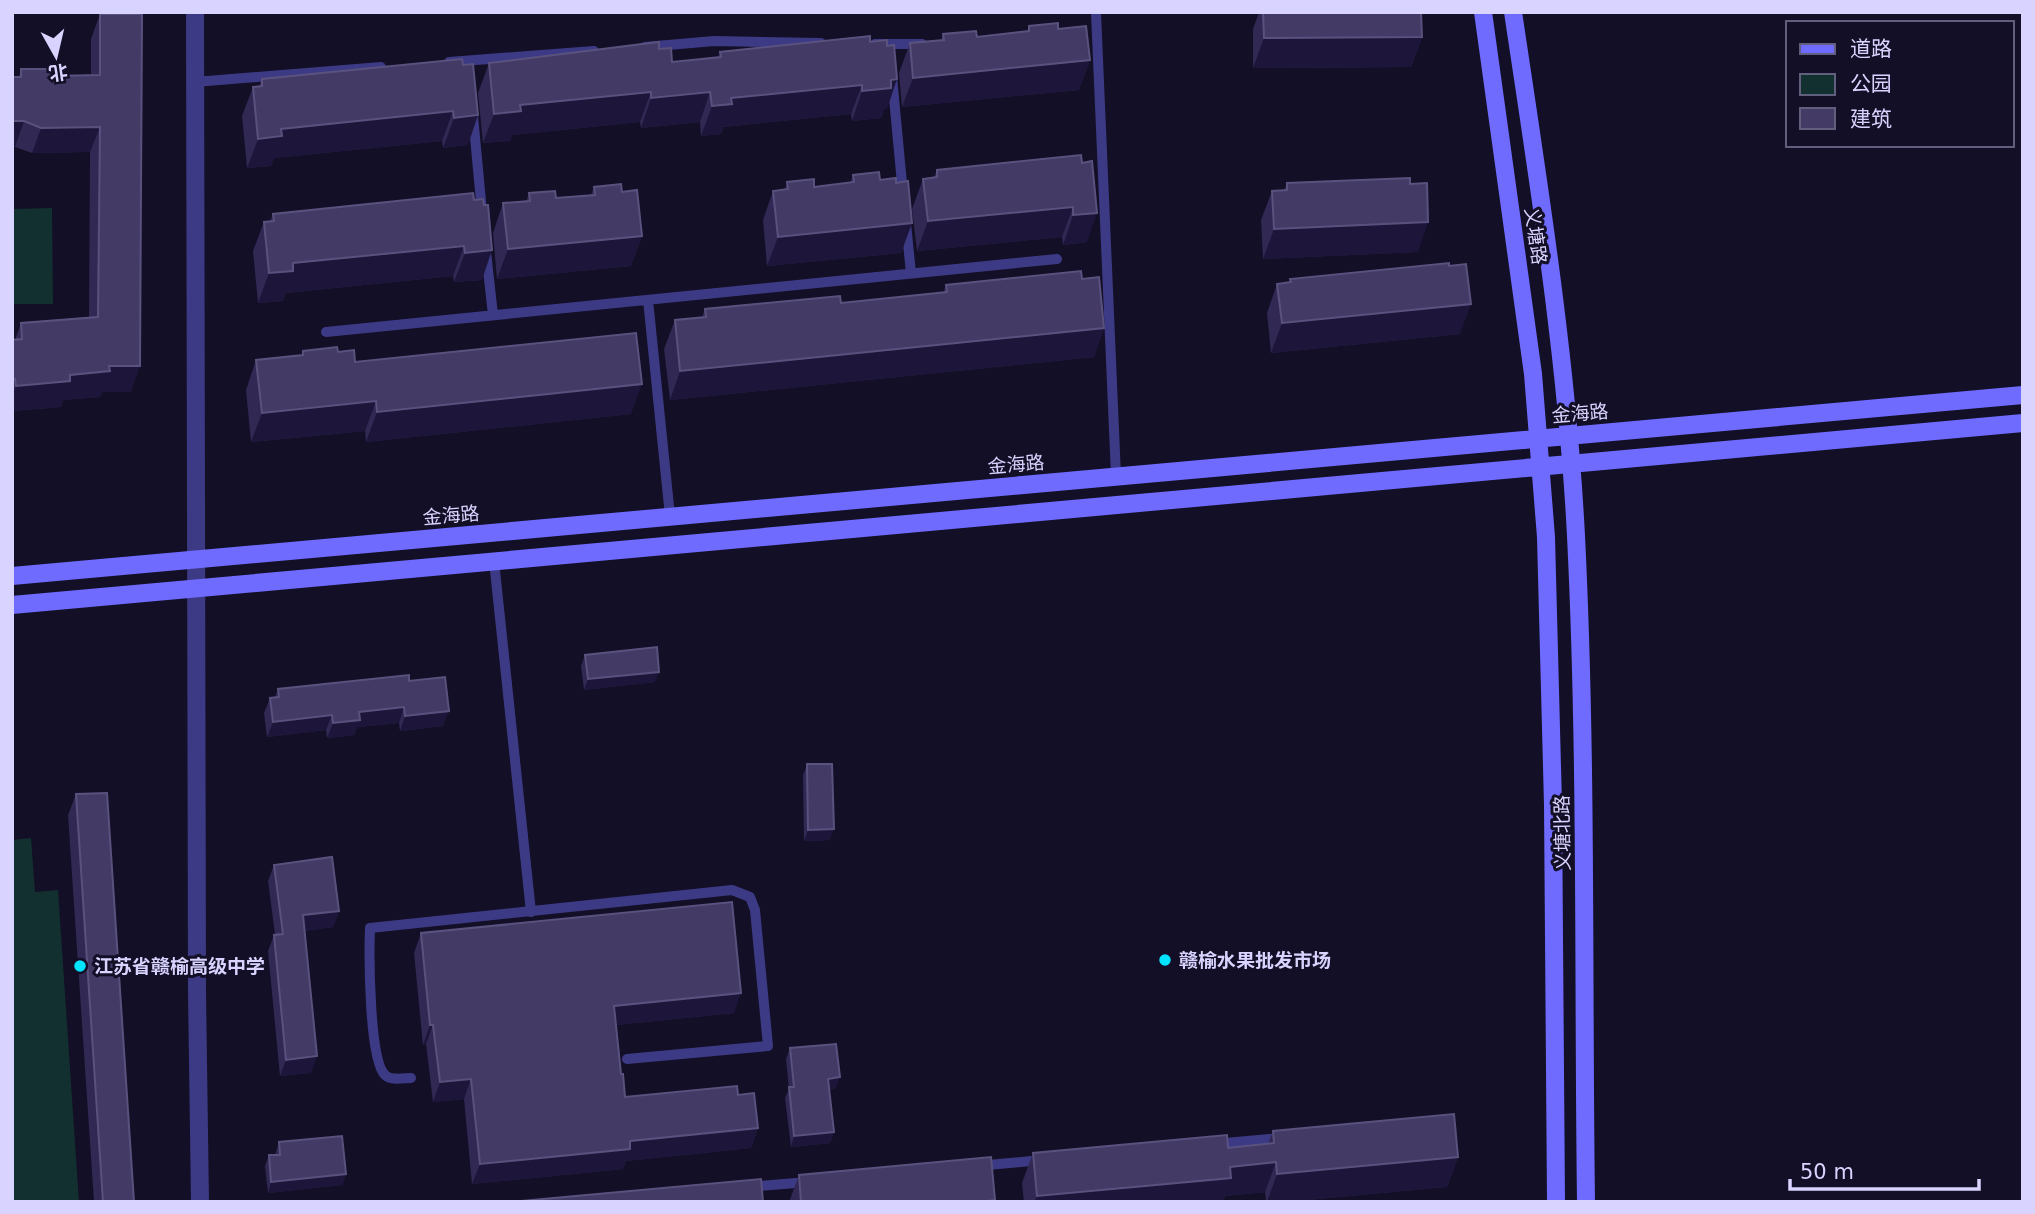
<svg xmlns="http://www.w3.org/2000/svg" width="2035" height="1214" viewBox="0 0 2035 1214" font-family="'DejaVu Sans','Noto Sans SC',sans-serif">
<style>
.green{fill:#12302f}
.lines{fill:none;stroke-linecap:round;stroke-linejoin:round}
.service{stroke:#3d3a85;stroke-width:10}
.tertiary{stroke:#3d3a85;stroke-width:18}
.secondary{stroke:#6f6bff;stroke-width:18}
.wall{fill:#312854}
.shaded-wall{fill:#1d163a}
.building{fill:#433a66;stroke:#5a527e;stroke-width:2}
.poi-dot{fill:#00e5ff;stroke:#130f26;stroke-width:2.5}
.labels{text-anchor:middle;stroke-width:6;stroke-linejoin:round;paint-order:stroke}
.street-label{font-size:19px;fill:#d9d4ff;stroke:#130f26}
.poi-label{font-size:19px;font-weight:bold;fill:#d9d4ff;stroke:#130f26;text-anchor:start}
</style>
<rect width="100%" height="100%" fill="#130f26"/>
<!-- green -->
<path class="green" d="M52 208 53 304H12V209Z
M31 838 35 892 58 890 79 1202H12V840Z"/>
<g class="lines">
<!-- service -->
<path class="service" d="M1096 13 1116 476
M875 44H922
M645 47 714 41 821 43
M449 62 594 51
M892 77 903 194
M195 82 381 67
M473 116 482 212
M906 224 911 273
M486 252 493 315
M648 300 670 516
M326 332 1057 259
M494 561 531 912
M411 1078C403 1078 391 1081 385 1075 369 1060 369 954 370 928L732 890 750 897 755 910 768 1046 627 1059
M1214 1144 1282 1138
M977 1166 1042 1160
M747 1187 808 1182"/>
<!-- tertiary -->
<path class="tertiary" d="M195 12 197 992 200 1202"/>
<!-- secondary -->
<path class="secondary" d="M1483 12 1533 374 1546 537 1553 805 1556 1202
M1513 12C1539 186 1567 360 1576 536 1587 758 1583 980 1586 1202
M12 576 2023 395
M12 605 2023 423"/>
</g>
<!-- wall -->
<path class="wall" d="M1259 12H1421L1422 37 1411 67 1253 68V29Z
M100 14 131 392H102L100 397 63 400 61 407 12 411V340H15L21 323 89 317 90 152 32 153 15 147 19 77 21 69 51 76 91 75V39Z
M1029 26 1058 29 1090 60 1079 90 902 107 899 73 910 43 941 40 943 34 977 37 1027 32Z
M870 42 887 109H884L881 118 852 121 851 114 723 127 721 134 701 136 700 122 641 128 640 122 512 135 510 141 483 143 478 93 489 63 659 49 672 62 718 57 720 52Z
M463 65 468 145 443 148 442 141 274 158 271 166 247 168 242 116 253 87 259 86 262 79Z
M1081 155 1087 242 1063 245 1062 237 917 251 912 209 923 179 934 177 937 170Z
M853 175 896 183 912 223 901 253 767 266 763 220 773 191 785 189 787 182 814 187 850 183Z
M1287 183 1418 252 1263 259 1261 220 1272 191 1284 190Z
M594 187 622 192 642 236 631 266 497 279 493 233 503 203 526 202 529 193 556 198 591 195Z
M473 193 482 280 454 282 453 276 286 293 283 301 258 303 253 251 264 222 270 221 273 214Z
M1449 266 1460 334 1271 353 1267 313 1277 284 1289 283 1290 279Z
M1082 279 1104 328 1094 357 670 400 664 349 675 320 702 317 705 309 841 303 943 293 946 285Z
M303 351 338 352 355 362 631 414 366 442 365 431 251 442 246 390 256 360 301 356Z
M585 655 655 682 584 690 581 666Z
M409 681 443 726 400 731 399 723 357 727 354 735 327 738 326 730 267 737 264 713 270 698 275 697 278 689Z
M807 764 830 840 804 841 803 775Z
M76 794 134 1202H94L68 815Z
M274 865 339 911 333 927 304 931 311 1073 280 1076 268 951 274 935 275 934 268 881Z
M421 933 734 1013 616 1025 621 1074 625 1097 738 1095 758 1128 751 1148 626 1161 623 1169 472 1184 464 1099 433 1102 426 1044 423 1045 414 953Z
M790 1048 836 1088 829 1089 834 1132 830 1143 791 1147 785 1098 789 1089 786 1059Z
M1273 1131 1458 1157 1447 1187 1285 1202H1266L1265 1192 1225 1196 1223 1202H1024L1022 1183 1033 1153 1228 1148 1268 1144Z
M279 1142 346 1174 342 1185 268 1193 265 1166 269 1155H275Z
M799 1175 994 1202H789Z"/>
<!-- shaded-wall -->
<path class="shaded-wall" d="M1422 37 1411 67 1253 68 1264 38Z
M1090 60 1079 90 902 107 913 78Z
M897 79 887 109H884L881 118 852 121 862 91 891 80Z
M862 85 851 114 723 127 721 134 701 136 712 106 731 98Z
M651 92 640 122 512 135 510 141 483 143 494 114 520 105Z
M710 92 700 122 641 128 651 98Z
M453 111 442 141 274 158 271 166 247 168 258 139 281 129Z
M478 115 468 145 443 148 454 118Z
M12 121H24L15 147H12Z
M100 127 90 152 32 153 41 128Z
M1073 207 1062 237 917 251 928 221Z
M1097 213 1087 242 1063 245 1073 215Z
M1428 222 1418 252 1263 259 1274 229Z
M912 223 901 253 767 266 778 237Z
M642 236 631 266 497 279 508 249Z
M464 246 453 276 286 293 283 301 258 303 269 273 293 263Z
M492 250 482 280 454 282 465 253Z
M1471 304 1460 334 1271 353 1282 323Z
M1104 328 1094 357 670 400 680 371Z
M109 366H140L131 392H102L100 397 63 400 61 407 12 411V396L16 386Z
M642 384 631 414 366 442 377 412Z
M376 401 365 431 251 442 262 413Z
M659 672 655 682 584 690 588 679Z
M404 707 399 723 357 727 354 735 327 738 333 723 359 712Z
M449 711 443 726 400 731 405 716Z
M332 715 326 730 267 737 273 722Z
M834 829 830 840 804 841 808 830Z
M339 911 333 927 297 932 303 915Z
M741 993 734 1013 607 1026 614 1006Z
M430 1025H433L426 1044 423 1045Z
M317 1056 311 1073 280 1076 286 1060Z
M840 1077 836 1088 824 1089 828 1079Z
M471 1079 464 1099 433 1102 440 1082Z
M758 1128 751 1148 626 1161 623 1169 472 1184 480 1164 630 1141Z
M834 1132 830 1143 791 1147 794 1136Z
M1458 1157 1447 1187 1285 1202H1267L1277 1174Z
M1276 1162 1265 1192 1225 1196 1223 1202H1034L1037 1196 1230 1167Z
M346 1174 342 1185 268 1193 271 1182Z"/>
<!-- building -->
<path class="building" d="M1263 12H1421L1422 37 1264 38Z
M100 14H142L140 366H109L110 371 70 375V381L16 386 15 379 12 380V340L22 339 21 323 98 317 100 127 41 128 24 121H12V77H21V69H51V76L100 75Z
M1058 23V29L1086 26 1090 60 913 78 910 43 944 40 943 34 976 31 977 37 1029 31V26Z
M870 36V42L887 40V46L894 45 897 79 891 80V88L862 91V85L731 98 732 104 712 106 710 92 651 98V92L520 105 521 111 494 114 489 63 659 42V49L671 48 672 62 721 57 720 52Z
M462 59 463 65 473 64 478 115 454 118 453 111 281 129 282 136 258 139 253 87 262 86V79Z
M1081 155 1082 163 1092 161 1097 213 1073 215V207L928 221 923 179 937 177V170Z
M879 172 880 180 896 178V183L908 181 912 223 778 237 773 191 788 189 787 182 814 179V187L854 182 853 175Z
M1410 178V184L1427 183 1428 222 1274 229 1272 191 1287 190V183Z
M621 184 622 192 637 190 642 236 508 249 503 203 530 201 529 193 555 191 556 198 595 195 594 187Z
M473 193 474 200 483 199 484 205H488L492 250 465 253 464 246 293 263V271L269 273 264 222 274 221 273 214Z
M1449 263V266L1466 264 1471 304 1282 323 1277 284 1291 282 1290 279Z
M1081 271 1082 279 1099 277 1104 328 680 371 675 320 706 317 705 309 840 296 841 303 947 292 946 285Z
M636 333 642 384 377 412 376 401 262 413 256 360 303 355V351L337 347 338 352 354 350 355 362Z
M657 647 659 672 588 679 585 655Z
M409 675V681L445 677 449 711 405 716 404 707 359 712 360 720 333 723 332 715 273 722 270 698 279 697 278 689Z
M807 764H832L834 829 808 830Z
M107 793 134 1202H103L76 794Z
M332 857 339 911 303 915 317 1056 286 1060 274 935 283 934 274 865Z
M732 902 741 993 614 1006 621 1074H623L625 1097 737 1086 738 1095 754 1093 758 1128 630 1141V1149L480 1164 471 1079 440 1082 433 1025H430L421 933Z
M836 1044 840 1077 828 1079 834 1132 794 1136 789 1087H794L790 1048Z
M1454 1114 1458 1157 1277 1174 1276 1162 1230 1167 1231 1178 1037 1196 1033 1153 1227 1135 1228 1148 1274 1143 1273 1131Z
M342 1136 346 1174 271 1182 269 1155H280L279 1142Z
M991 1157 995 1200 980 1202H801L799 1175Z
M761 1179 763 1202H510Z"/>
<!-- markers -->
<g class="poi-dot">
<circle cx="1165" cy="960" r="7"/>
<circle cx="80" cy="966" r="7"/>
</g>
<g class="labels">
<!-- street labels -->
<g class="street-label">
<text transform="translate(1536 236) rotate(82)" y="7">义塘路</text>
<text transform="translate(1580 413) rotate(-5)" y="7">金海路</text>
<text transform="translate(1016 464) rotate(-5)" y="7">金海路</text>
<text transform="translate(451 515) rotate(-5)" y="7">金海路</text>
<text transform="translate(1562 833) rotate(-91)" y="7">义塘北路</text>
</g>
<!-- poi labels -->
<g class="poi-label">
<text x="1179" y="967">赣榆水果批发市场</text>
<text x="94" y="973">江苏省赣榆高级中学</text>
</g>
</g>
<!-- border -->
<rect width="2035" height="1214" fill="none" stroke="#d9d4ff" stroke-width="28"/>
<!-- legend -->
<rect x="1786" y="21" width="228" height="126" fill="#130f26" stroke="#625e7d" stroke-width="2"/>
<rect x="1800" y="44" width="35" height="10" fill="#6f6bff" stroke="#625e7d" stroke-width="2"/>
<text x="1850" y="56" font-size="21" fill="#d9d4ff">道路</text>
<rect x="1800" y="74" width="35" height="21" fill="#12302f" stroke="#625e7d" stroke-width="2"/>
<text x="1850" y="91" font-size="21" fill="#d9d4ff">公园</text>
<rect x="1800" y="108" width="35" height="21" fill="#433a66" stroke="#625e7d" stroke-width="2"/>
<text x="1850" y="126" font-size="21" fill="#d9d4ff">建筑</text>
<!-- north arrow -->
<g transform="translate(56 56) rotate(172)" stroke="#130f26" stroke-width="5" paint-order="stroke">
<path d="M0-5L12 26L0 18L-12 26Z" fill="#d9d4ff"/>
<text y="-10" font-size="19" font-weight="bold" text-anchor="middle" fill="#d9d4ff">北</text>
</g>
<!-- scale -->
<path d="M1790 1179v10h189v-10" fill="none" stroke="#d9d4ff" stroke-width="3.5"/>
<text x="1800" y="1179" font-size="21" fill="#d9d4ff" stroke="#130f26" stroke-width="5" paint-order="stroke">50 m</text>
</svg>
